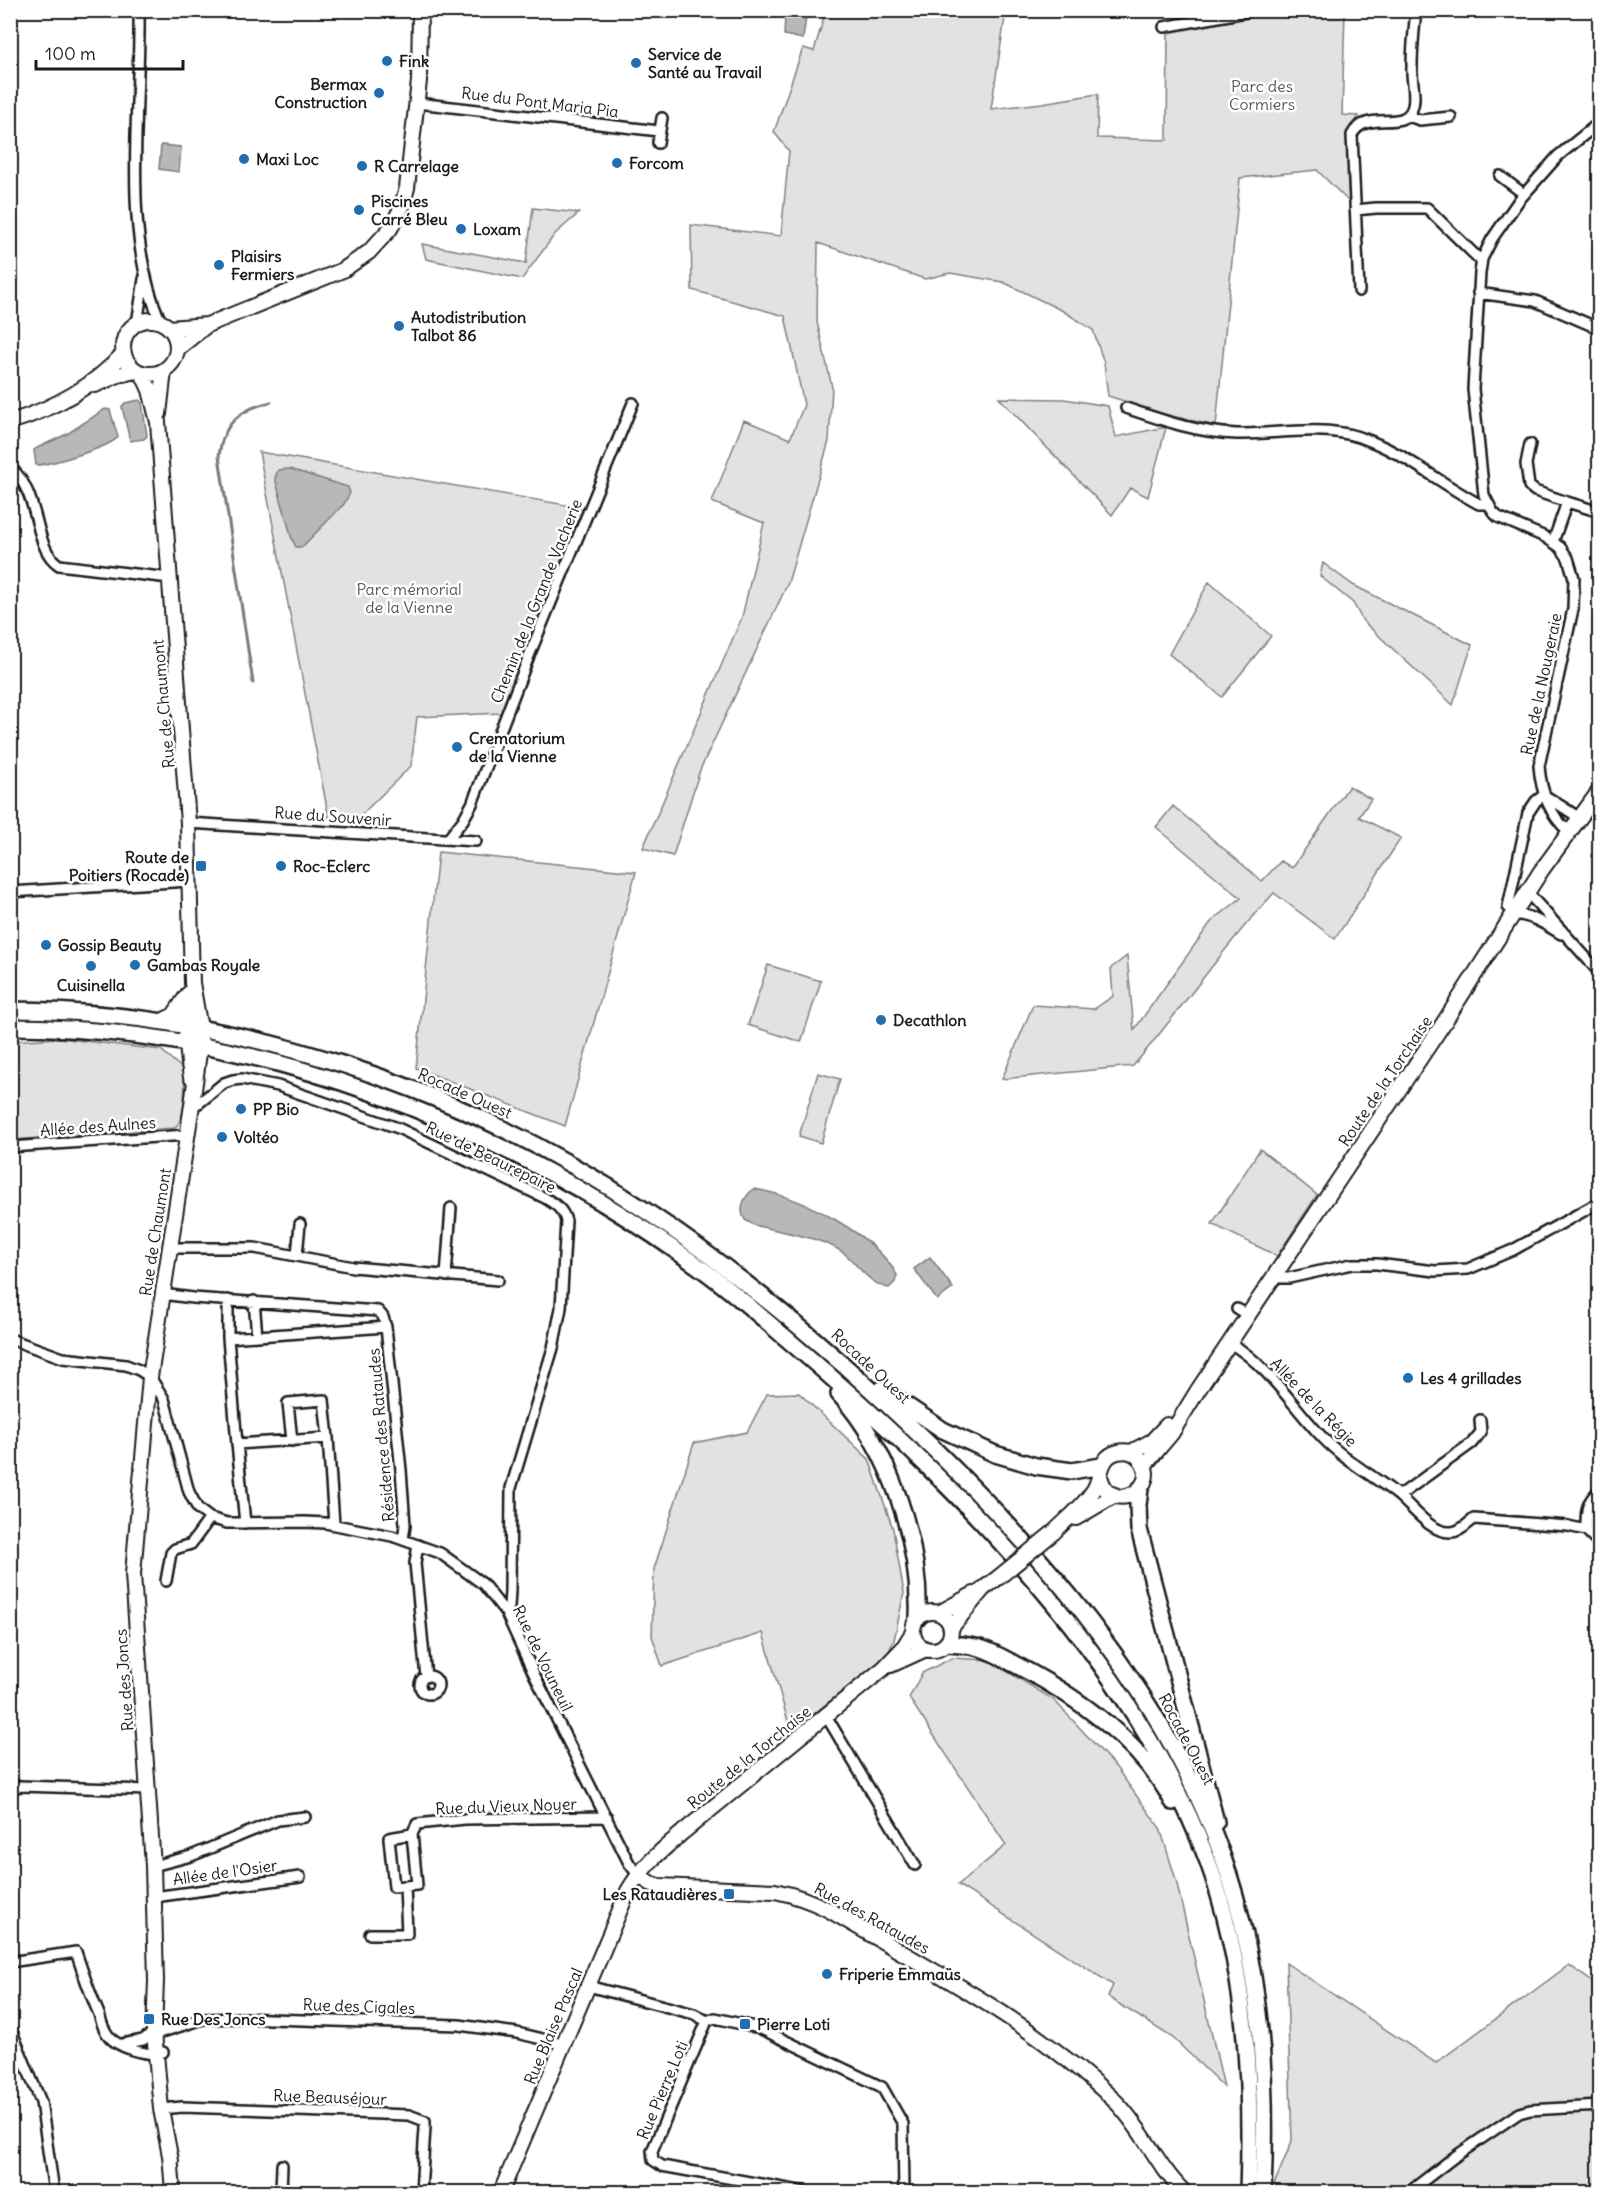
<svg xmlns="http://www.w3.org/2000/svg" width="1610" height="2203" viewBox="0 0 1610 2203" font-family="Delius,sans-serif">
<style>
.green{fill:#e2e2e2;stroke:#7f7f7f;stroke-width:1.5}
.water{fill:#b8b8b8;stroke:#7a7a7a;stroke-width:1.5}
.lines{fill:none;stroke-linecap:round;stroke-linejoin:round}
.stream{stroke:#7a7a7a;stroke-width:3}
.street-casing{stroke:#1c1c1c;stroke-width:14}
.secondary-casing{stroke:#1c1c1c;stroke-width:18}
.primary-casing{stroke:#1c1c1c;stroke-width:20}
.street{stroke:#fff;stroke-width:9}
.secondary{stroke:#fff;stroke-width:14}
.primary{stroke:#fff;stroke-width:15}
.secondary-bridge-casing{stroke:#1c1c1c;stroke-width:18;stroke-linecap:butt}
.secondary-bridge{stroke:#fff;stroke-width:14}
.poi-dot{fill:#1f6fb2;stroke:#fff;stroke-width:2}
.labels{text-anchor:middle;stroke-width:5;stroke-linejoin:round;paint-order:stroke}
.poi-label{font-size:16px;font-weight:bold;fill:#1c1c1c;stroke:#fff;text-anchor:start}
.park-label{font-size:16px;fill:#575757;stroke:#fff}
.street-label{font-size:16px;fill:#1c1c1c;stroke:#fff}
</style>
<rect width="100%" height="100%" fill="#fff"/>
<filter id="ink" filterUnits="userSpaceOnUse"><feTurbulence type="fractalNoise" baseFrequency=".0167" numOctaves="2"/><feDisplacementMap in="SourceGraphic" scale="12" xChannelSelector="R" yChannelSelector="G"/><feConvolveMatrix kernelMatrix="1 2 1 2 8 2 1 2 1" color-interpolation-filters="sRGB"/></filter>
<g filter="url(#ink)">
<!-- green -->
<path class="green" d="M826 10 1006 11 991 109 1042 103 1098 94 1097 138 1167 140 1168 31 1283 11H1345L1342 115 1359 116 1351 125 1347 136 1349 202 1317 170 1240 178 1216 426 1168 415 1108 396 1104 363 1093 330 1063 311 1003 282 950 273 925 279 818 243 817 322 832 387 829 441 788 583 700 770 673 856 643 848 742 617 764 523 712 502 744 420 790 439 804 405 785 316 692 290 691 225 781 236 789 151 774 132 803 48 814 51Z
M533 208 579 213 555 234 522 279 426 259 422 244 526 263Z
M999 398 1064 399 1108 406 1116 437 1166 427 1148 497 1130 488 1112 515Z
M259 452 583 508 501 713 417 717 411 766 355 821 329 819Z
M1323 563 1353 585 1472 645 1453 705 1363 621 1353 603 1320 576Z
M1209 582 1271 636 1222 697 1169 654Z
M1349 786 1371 799 1359 817 1401 838 1335 939 1274 893C1223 947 1182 1009 1133 1066L1002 1079 1033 1005 1094 1009 1113 996 1111 968 1127 956 1134 1030 1211 922 1241 898 1156 827 1173 806 1262 881 1281 861 1292 868Z
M438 852 636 872 565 1126 416 1068Z
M768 965 821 981 801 1042 748 1025Z
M59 1038 161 1050 185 1071C184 1086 187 1120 174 1128L11 1140 10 1041Z
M818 1073 840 1079 821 1143 799 1136Z
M1260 1149 1317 1195 1277 1256 1212 1224Z
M799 1393 869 1459 893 1529 904 1593 894 1640 889 1651 880 1661 791 1732 763 1633 662 1666 652 1636 654 1569 694 1443 747 1432 767 1394Z
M952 1658 988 1660 1054 1700 1115 1766 1160 1828 1176 1880 1224 2087 1173 2038 1108 1997 1113 1985 958 1885 1006 1845 909 1698 922 1673Z
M1286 1963 1436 2063 1569 1965 1599 1987V2192H1271L1292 2141Z"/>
<!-- water -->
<path class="water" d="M788 14 806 17 803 39 784 35 785 16Z
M161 145 181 147 179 172 159 169Z
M139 400 142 403 147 436 144 439 130 441 122 407 125 403Z
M105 409 110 410 118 437C111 447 49 465 36 465L34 450 37 448 67 434Z
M290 469 348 487 350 493 344 504 302 547H296L292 539 275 478 278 470Z
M754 1189C801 1196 874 1234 897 1275L895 1282 889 1288C871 1286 858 1265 845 1254 823 1237 781 1232 754 1225L745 1220C738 1209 744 1196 754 1189Z
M930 1257 953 1288 937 1300 914 1269Z"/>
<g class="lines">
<!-- stream -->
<path class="stream" d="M253 683 219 456C223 423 240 409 271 402"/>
<!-- street casing -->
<g class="street-casing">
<path id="street" d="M139 10C141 107 120 233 161 322
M1164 27 1256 10
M417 103 659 131
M1408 116 1420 120 1451 117
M658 143 662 118
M1500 176 1524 194
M1355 210 1376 208H1427L1478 258 1482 259
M1359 291 1352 135C1365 109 1403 132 1412 109 1417 97 1411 80 1412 67 1412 48 1414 29 1416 10
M1478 293 1535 301 1600 329
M137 324 144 279
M1126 408C1161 420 1199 433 1237 434 1276 434 1321 425 1359 437 1401 450 1441 484 1479 504H1488
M1530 444 1526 464 1529 486 1535 491 1567 502
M10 467C42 494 32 548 59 565L161 577H170
M1553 542 1567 502 1600 512
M1544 795 1578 817
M188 823 476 841
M1568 831C1549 814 1541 792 1539 766L1573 609 1574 578 1568 558 1560 547 1545 537 1498 517 1493 512 1484 495 1473 389 1480 273 1482 259 1492 239 1519 200 1558 156 1600 122
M448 839 463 820 472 804 529 656 633 403
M10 892 190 881
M1527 892 1600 973
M1508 907 1528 813 1536 801 1544 795
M1514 914C1533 916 1545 924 1561 934
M192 1105 199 1103 224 1083 233 1080 242 1079 278 1086 398 1128 545 1198C555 1204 563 1209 566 1221L561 1308 553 1348 511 1488 510 1591 509 1607 506 1613
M10 1147 187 1135
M169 1248H255L353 1267 498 1280
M297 1255 300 1224
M446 1276 451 1208
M1273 1278H1289L1352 1264H1377L1435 1271 1468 1269 1513 1250 1600 1202
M162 1294 193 1298 378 1311 383 1317 386 1327 228 1338 237 1444
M228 1300V1338
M254 1301 257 1336
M1237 1309 1249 1315
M386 1327 401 1470 405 1525 403 1540
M10 1339 63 1358 126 1365 139 1370 150 1377 164 1399 189 1492 198 1509 210 1518 227 1523 305 1522 325 1523 392 1536 440 1553 483 1584 506 1613 534 1674 629 1863 638 1875
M1230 1343C1269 1366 1292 1406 1323 1438 1345 1461 1374 1476 1399 1496 1413 1508 1431 1533 1451 1532 1460 1532 1467 1524 1474 1519L1568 1526 1586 1530 1600 1544
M292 1441 288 1403 324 1400 328 1438
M1399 1496 1472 1443 1481 1432 1480 1420
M245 1523 237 1444 328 1438 334 1524
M1586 1530C1586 1513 1585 1502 1600 1490
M418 1545 415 1563 426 1677
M166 1581 171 1553 175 1549 191 1544 210 1518
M420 1685a9 9 0 1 1 18 0a9 9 0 1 1-18 0Z
M824 1717 828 1719 915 1865
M10 1789 20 1786 148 1790
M412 1834 389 1838 394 1887 417 1885 412 1834 417 1824 465 1819 607 1817
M153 1866 191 1856 278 1820 305 1817
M154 1897 300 1877
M370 1934H407L405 1886
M10 1962 76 1952C83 1973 90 1994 99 2014 101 2021 103 2029 108 2035 117 2048 149 2057 163 2052
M588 1986 694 2014 707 2021 715 2018 759 2028 882 2087 903 2124 904 2192
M707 2021 652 2151 653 2160 662 2166 805 2192
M10 2027 41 2102 54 2192
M122 2044 143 2040 154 2032H162L203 2019 242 2018 459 2025 517 2033 563 2044
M161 2109 182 2107 409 2115 425 2121V2127L421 2192
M281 2192 282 2165
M1409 2192 1453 2158 1519 2113 1530 2110 1600 2106"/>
</g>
<!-- secondary casing -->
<g class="secondary-casing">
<path id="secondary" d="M123 347a27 27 0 1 1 54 0a27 27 0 1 1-54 0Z
M169 328 207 325
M177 349 207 325 343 270 369 252 390 229 401 209 407 188 419 81 420 10
M142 373 150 390 158 422 188 823 192 983 200 1029V1045L192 1105 150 1377 133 1574 153 1866 156 1981 154 2032 161 2109 171 2161
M95 385 118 375 136 371
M159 414 164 371
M10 422C53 409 93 387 124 353
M160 1022 174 1015 188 994
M191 1077C186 1048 185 1020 191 991
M1131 1452 1152 1441 1167 1425
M1144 1466 1171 1434 1198 1390 1443 1024 1541 871 1600 790
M1076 1518 1115 1495
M1054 1532C1068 1518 1085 1505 1095 1488 1102 1474 1100 1456 1118 1452 1126 1450 1134 1452 1139 1458 1165 1486 1110 1519 1100 1476
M913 1631a19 19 0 1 1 38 0a19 19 0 1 1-38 0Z
M939 1613 974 1594
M951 1628 983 1589 999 1577
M891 1665 926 1649
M638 1875 650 1883 659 1886 775 1891C795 1895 811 1901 829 1910 927 1968 1033 2022 1116 2102 1143 2129 1157 2166 1184 2192
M170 2154 173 2192
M501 2192 628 1891C642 1866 662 1850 683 1832L884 1668 903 1648 913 1632"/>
</g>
<!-- primary casing -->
<g class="primary-casing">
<path id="primary" d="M10 1010C234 1011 461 1087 646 1211 750 1280 843 1361 932 1447 1052 1564 1164 1695 1222 1855 1261 1963 1268 2078 1263 2192
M10 1027C260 1028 499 1122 699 1267 730 1289 758 1314 787 1339 834 1379 881 1421 926 1465 1042 1579 1148 1705 1207 1859 1246 1964 1252 2081 1248 2192
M882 1389 943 1430 995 1454 1036 1466 1072 1471 1101 1466
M839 1394C890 1449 921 1543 918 1618
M1140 1489 1138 1505 1139 1529 1216 1822
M947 1644C959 1645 972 1645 983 1649 996 1653 1008 1661 1020 1667 1079 1698 1141 1742 1173 1802"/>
</g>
<!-- street -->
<use href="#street" class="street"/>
<!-- secondary -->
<use href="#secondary" class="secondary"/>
<!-- primary -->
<use href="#primary" class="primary"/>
<!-- secondary-bridge casing -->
<g class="secondary-bridge-casing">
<path id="secondary-bridge" d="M999 1577 1054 1532"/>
</g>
<!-- secondary-bridge -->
<use href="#secondary-bridge" class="secondary-bridge"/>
</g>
</g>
<!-- markers -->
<g class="poi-dot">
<circle cx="387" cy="61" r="6"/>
<circle cx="636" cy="63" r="6"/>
<circle cx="379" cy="93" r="6"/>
<circle cx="244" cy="159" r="6"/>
<circle cx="617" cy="163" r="6"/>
<circle cx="362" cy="166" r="6"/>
<circle cx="359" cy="210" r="6"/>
<circle cx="461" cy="229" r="6"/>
<circle cx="219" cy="265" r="6"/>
<circle cx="399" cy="326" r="6"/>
<circle cx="457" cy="747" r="6"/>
<rect x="195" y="860" width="12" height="12" rx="3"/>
<circle cx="281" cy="866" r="6"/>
<circle cx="46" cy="945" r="6"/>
<circle cx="135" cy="965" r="6"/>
<circle cx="91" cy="966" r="6"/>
<circle cx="881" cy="1020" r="6"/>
<circle cx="241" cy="1109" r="6"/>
<circle cx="222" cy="1137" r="6"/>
<circle cx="1408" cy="1378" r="6"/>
<rect x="723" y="1888" width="12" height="12" rx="3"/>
<circle cx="827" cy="1974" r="6"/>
<rect x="143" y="2013" width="12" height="12" rx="3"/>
<rect x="739" y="2018" width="12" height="12" rx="3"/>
</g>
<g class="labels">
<!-- poi labels -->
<g class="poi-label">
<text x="648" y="60">Service de<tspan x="648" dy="18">Santé au Travail</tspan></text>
<text x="399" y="67">Fink</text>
<text x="367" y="90" text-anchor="end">Bermax<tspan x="367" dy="18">Construction</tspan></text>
<text x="256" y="165">Maxi Loc</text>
<text x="629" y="169">Forcom</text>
<text x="374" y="172">R Carrelage</text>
<text x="371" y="207">Piscines<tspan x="371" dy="18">Carré Bleu</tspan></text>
<text x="473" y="235">Loxam</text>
<text x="231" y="262">Plaisirs<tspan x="231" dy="18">Fermiers</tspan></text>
<text x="411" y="323">Autodistribution<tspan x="411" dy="18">Talbot 86</tspan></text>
<text x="469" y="744">Crematorium<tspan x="469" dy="18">de la Vienne</tspan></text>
<text x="189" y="863" text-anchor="end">Route de<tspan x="189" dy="18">Poitiers (Rocade)</tspan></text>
<text x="293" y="872">Roc-Eclerc</text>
<text x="58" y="951">Gossip Beauty</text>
<text x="147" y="971">Gambas Royale</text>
<text x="91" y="991" text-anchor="middle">Cuisinella</text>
<text x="893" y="1026">Decathlon</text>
<text x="253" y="1115">PP Bio</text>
<text x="234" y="1143">Voltéo</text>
<text x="1420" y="1384">Les 4 grillades</text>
<text x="717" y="1900" text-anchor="end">Les Rataudières</text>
<text x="839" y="1980">Friperie Emmaüs</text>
<text x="161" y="2025">Rue Des Joncs</text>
<text x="757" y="2030">Pierre Loti</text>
</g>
<!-- park labels -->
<g class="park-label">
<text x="1262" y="92">Parc des<tspan x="1262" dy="18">Cormiers</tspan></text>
<text x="409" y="595">Parc mémorial<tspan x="409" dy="18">de la Vienne</tspan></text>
</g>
<!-- street labels -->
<g class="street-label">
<text transform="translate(540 102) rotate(7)" y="6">Rue du Pont Maria Pia</text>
<text transform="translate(536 601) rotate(-68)" y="6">Chemin de la Grande Vacherie</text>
<text transform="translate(1541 684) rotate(-78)" y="6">Rue de la Nougeraie</text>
<text transform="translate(163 704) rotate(-95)" y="6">Rue de Chaumont</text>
<text transform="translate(333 816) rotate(4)" y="6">Rue du Souvenir</text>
<text transform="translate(1385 1081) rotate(-56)" y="6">Route de la Torchaise</text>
<text transform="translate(465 1093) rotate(24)" y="6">Rocade Ouest</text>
<text transform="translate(98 1126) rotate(-4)" y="6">Allée des Aulnes</text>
<text transform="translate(491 1157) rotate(26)" y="6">Rue de Beaurepaire</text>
<text transform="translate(155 1232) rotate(-81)" y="6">Rue de Chaumont</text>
<text transform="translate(871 1366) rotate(43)" y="6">Rocade Ouest</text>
<text transform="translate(1314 1402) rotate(46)" y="6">Allée de la Régie</text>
<text transform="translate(381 1435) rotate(-95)" y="6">Résidence des Rataudes</text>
<text transform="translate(543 1658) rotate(64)" y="6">Rue de Vouneuil</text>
<text transform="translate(124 1680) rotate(-94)" y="6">Rue des Joncs</text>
<text transform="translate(1187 1739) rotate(62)" y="6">Rocade Ouest</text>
<text transform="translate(749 1757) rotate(-39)" y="6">Route de la Torchaise</text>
<text transform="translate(506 1806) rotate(-2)" y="6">Rue du Vieux Noyer</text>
<text transform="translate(225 1872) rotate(-8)" y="6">Allée de l'Osier</text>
<text transform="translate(872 1918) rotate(29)" y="6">Rue des Rataudes</text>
<text transform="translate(359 2006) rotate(2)" y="6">Rue des Cigales</text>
<text transform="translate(553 2026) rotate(-67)" y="6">Rue Blaise Pascal</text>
<text transform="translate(662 2090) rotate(-67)" y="6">Rue Pierre Loti</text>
<text transform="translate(330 2097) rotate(2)" y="6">Rue Beauséjour</text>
</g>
</g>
<!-- margin -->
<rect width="1610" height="2203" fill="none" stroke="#fff" stroke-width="36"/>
<rect x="18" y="18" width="1574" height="2167" fill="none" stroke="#1c1c1c" stroke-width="2" filter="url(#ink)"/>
<!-- scale -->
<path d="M36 60v9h147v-9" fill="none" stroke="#1c1c1c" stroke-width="3"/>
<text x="45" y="60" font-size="18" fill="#1c1c1c" stroke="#ffffff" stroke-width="4.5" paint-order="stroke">100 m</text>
</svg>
